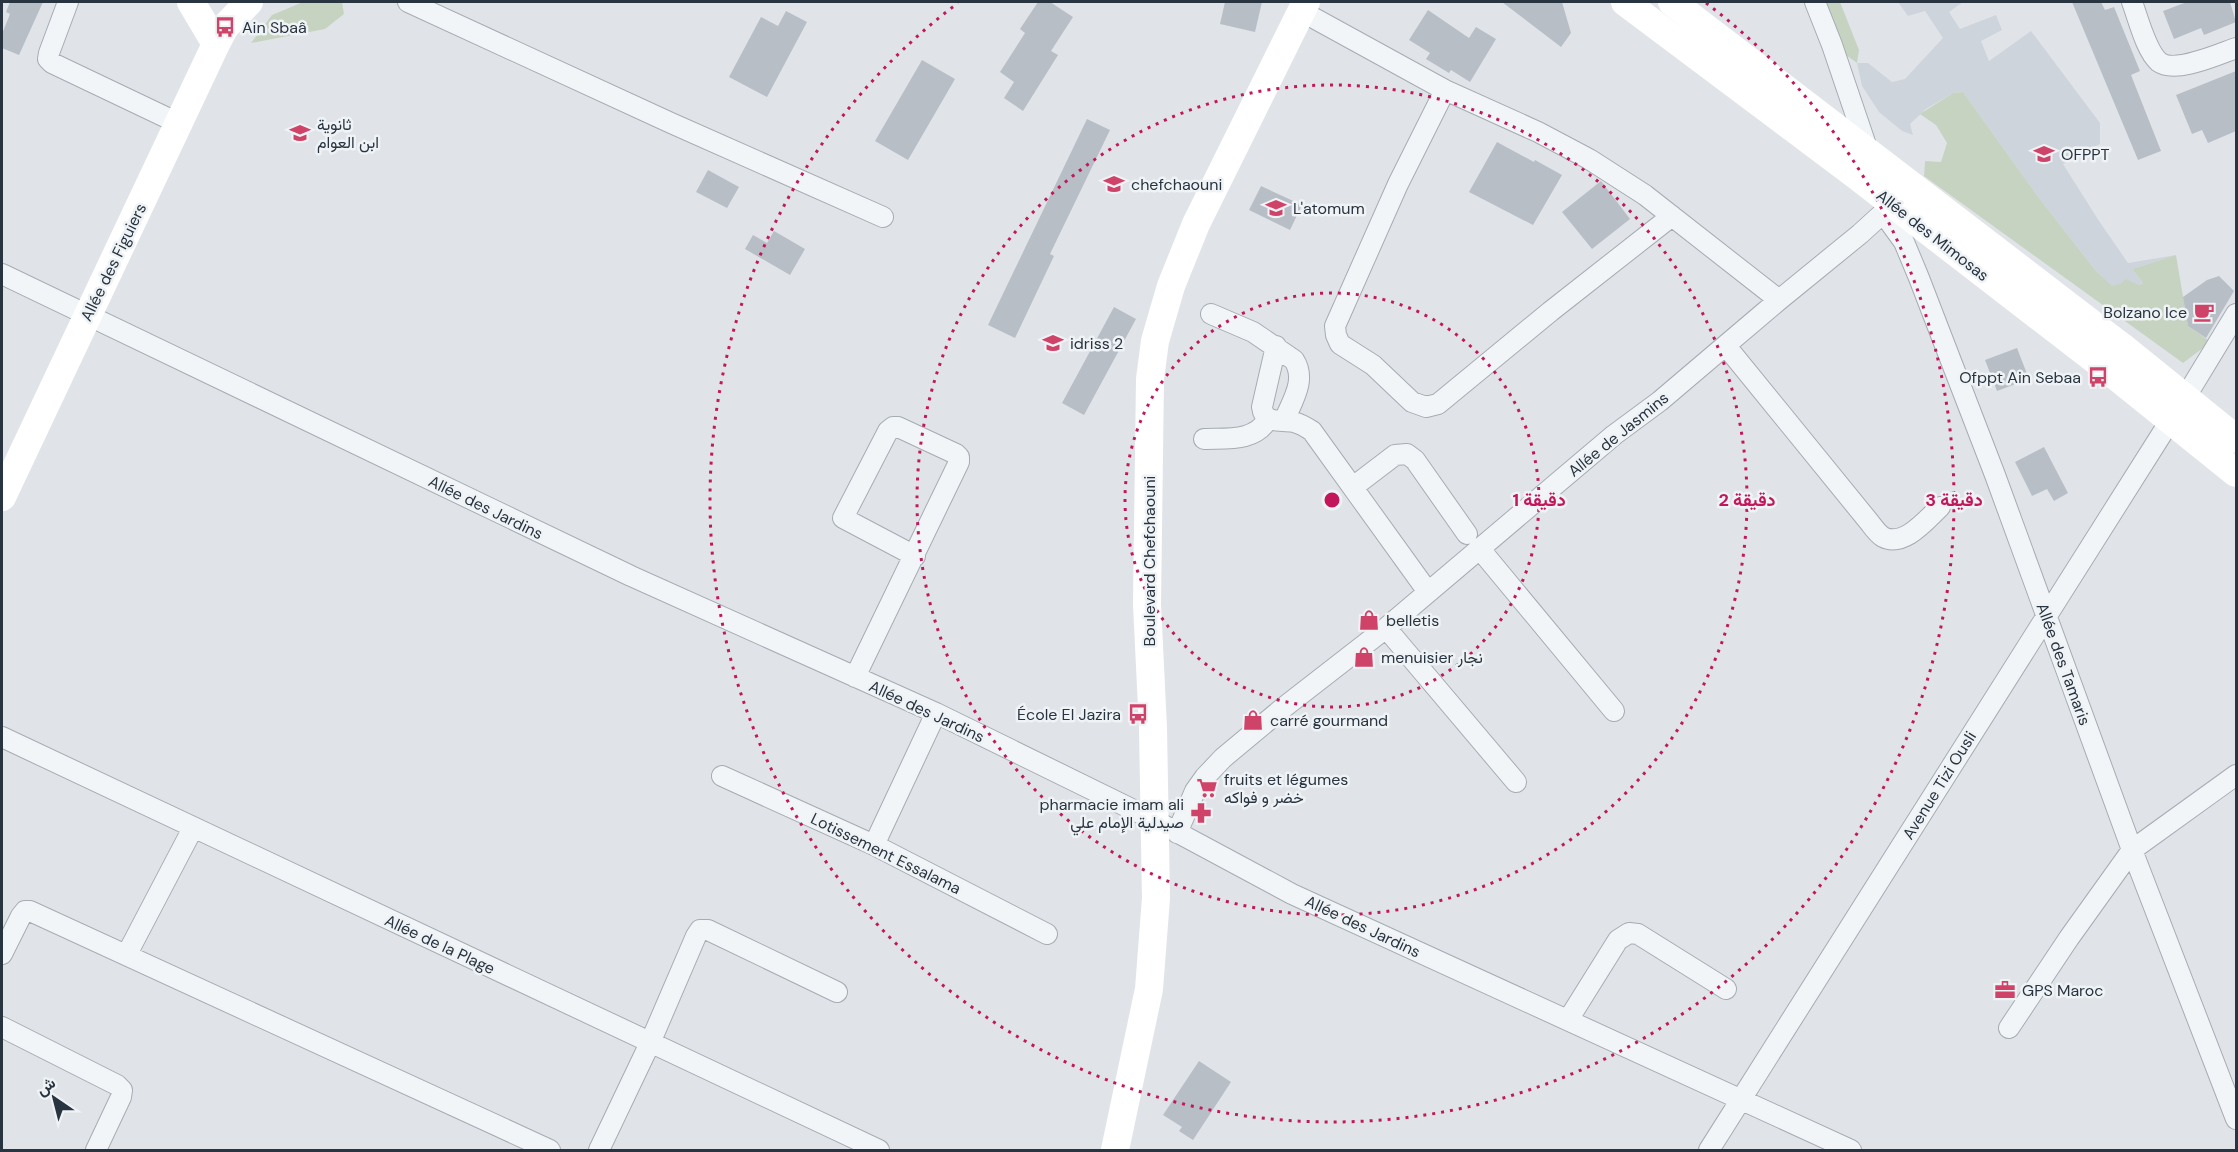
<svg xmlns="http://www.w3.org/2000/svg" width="2238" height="1152" viewBox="0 0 2238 1152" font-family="'DM Sans',Vazirmatn,sans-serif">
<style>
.built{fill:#ced4db}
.green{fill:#c7d3c1}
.building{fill:#b7bec6}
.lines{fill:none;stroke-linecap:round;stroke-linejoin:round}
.street-casing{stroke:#a5acb3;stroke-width:22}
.street{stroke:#f2f5f7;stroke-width:20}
.secondary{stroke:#fff;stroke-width:28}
.ring{fill:none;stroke:#c2185b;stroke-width:3;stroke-dasharray:3 6}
.labels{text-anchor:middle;stroke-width:5;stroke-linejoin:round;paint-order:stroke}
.poi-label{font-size:16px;fill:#283440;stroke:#eff3f6;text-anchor:start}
.street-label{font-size:16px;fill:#283440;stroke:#eff3f6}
.centre{fill:#c2185b;stroke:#eff3f6;stroke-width:3}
.ring-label{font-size:18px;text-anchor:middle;font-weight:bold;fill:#c2185b;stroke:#eff3f6;stroke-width:5;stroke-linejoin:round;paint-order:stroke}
</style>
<rect width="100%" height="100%" fill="#e0e4e9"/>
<!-- built -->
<path class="built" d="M1898 2H1963L1949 12 1960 29 1996 15 2002 30 1981 41 1989 61 2031 31 2100 123V144L2063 164 2099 221 2128 263 2176 255 2132 269 2143 283 2139 285 2123 283 2112 287 2096 271 2039 198 1963 92 1953 93 1926 109 1910 124 1913 135 1902 131 1879 112 1862 86 1857 63H1868L1892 82 1905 79 1943 38 1925 11 1908 16Z"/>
<!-- green -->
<path class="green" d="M303 2H342L344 14 325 29 251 43 272 15Z
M1815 2H1840L1859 50 1857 63 1832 45Z
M1963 92 2039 198 2096 271 2112 286 2122 283 2125 279 2139 285 2143 283 2132 269 2176 255 2188 326 2211 342 2183 363 1924 176 1925 161 1941 162 1947 143 1936 125 1920 114 1953 93Z"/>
<!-- building -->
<path class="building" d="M10 2H43L19 55 2 48V34L10 14 6 12Z
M1038 2H1050L1073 17 1051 51 1058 55 1023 111 1004 98 1014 82 1000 72 1025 33 1020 29Z
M1225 2H1262L1255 32 1220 24Z
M1502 2H1562L1571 33 1561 47Z
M2072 2H2101L2105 10 2114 7 2140 71 2131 75 2161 151 2138 160Z
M2187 2H2230L2236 22 2204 35 2201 28 2174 39 2163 11Z
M1428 10 1469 38 1476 27 1496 39 1470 82 1451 70 1449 73 1426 59 1430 53 1409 40Z
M786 11 807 22 767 97 729 77 761 17 778 26Z
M922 60 955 79 908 160 875 141Z
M2236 71V131L2208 143 2202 130 2192 134 2176 95Z
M1087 119 1110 130 1050 254 1054 256 1015 338 988 325Z
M1497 142 1534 162 1535 160 1562 175 1533 225 1469 192Z
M708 170 739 187 727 208 696 192Z
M1601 181 1630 219 1592 249 1562 212Z
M1261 186 1302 205 1290 230 1249 210Z
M774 231 805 249 790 275 745 249 753 235 767 243Z
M2219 276 2234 291 2206 338 2188 326 2183 297 2207 280Z
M1114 307 1136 319 1084 415 1062 403Z
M2017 348 2029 379 1997 391 1985 360Z
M2044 447 2068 493 2054 501 2047 489 2032 496 2015 462Z
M1199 1061 1231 1082 1193 1140 1179 1131 1182 1127 1163 1115Z"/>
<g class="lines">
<!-- street casing -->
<g class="street-casing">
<path id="street" d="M68 2 49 53 48 59 52 63 180 124
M408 2 671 123 883 217
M1815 2 1832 45 1868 151 1866 154
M2132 2C2138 18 2146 51 2159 62 2175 74 2219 54 2236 48
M1301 11 1445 90 1538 132 1589 159 1645 195 1779 300
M1445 90 1398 184 1335 326 1336 335 1340 344 1373 365 1412 402 1426 407 1438 404 1551 311 1672 216
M1883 213 1904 242 1919 278 1995 475 2132 850 2236 1119
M2 274 631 576 936 713 1156 821 1292 894 1851 1150
M1211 314 1253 332 1294 360C1307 380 1292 401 1284 421
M1276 346 1262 407C1264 425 1281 419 1294 422 1301 424 1306 427 1312 431L1428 592
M1726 346 1870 523C1873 527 1878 534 1883 537 1904 548 1927 519 1940 507
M2185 398 2236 314
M1204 439C1227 438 1255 442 1268 419
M1353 487 1395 455 1407 454 1415 460 1467 534
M1479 548 1614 711
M1386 628 1516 782
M855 677 959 462V457L956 454 898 427H893L888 431 843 518 915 556
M2 737 879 1150
M722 776 874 845 1047 934
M1177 833 1195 791 1205 777 1223 758 1283 708 1386 628 1614 435 1660 401 1779 300 1860 234 1883 213 1898 193
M874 845 936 713
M2 954 21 916 25 911H30L550 1150
M127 954 193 828
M1568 1020 1618 940 1629 933 1638 934 1726 989
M2 1027 117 1085 122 1090 121 1097 96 1150
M2009 1028 2069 938 2132 850 2236 775
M599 1150 650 1043 696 936 700 930H708L837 992
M1709 1150 2170 421"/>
</g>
<!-- street -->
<use href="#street" class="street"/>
<!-- secondary -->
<path class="secondary" d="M191 2 216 44
M1625 2 1853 173 2103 366 2236 473
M1672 2 2121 346 2236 439
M2 497 216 44 225 27 249 2
M1115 1150 1149 989 1156 898 1153 728 1147 604 1150 379 1155 341 1171 286 1196 224 1306 2"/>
</g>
<!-- distance rings -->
<g class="ring">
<circle cx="1332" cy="500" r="207"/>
<circle cx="1332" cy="500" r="415"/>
<path d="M1706 3A622 622 0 1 1 958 3"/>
</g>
<!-- icons -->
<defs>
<g id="bus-bare" transform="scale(1.62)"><path d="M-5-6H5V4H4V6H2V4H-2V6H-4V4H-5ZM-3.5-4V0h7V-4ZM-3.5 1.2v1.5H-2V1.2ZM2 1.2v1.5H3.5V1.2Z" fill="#d04368" stroke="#eff3f6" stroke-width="2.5" paint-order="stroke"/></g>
<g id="school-bare" transform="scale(1.62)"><path d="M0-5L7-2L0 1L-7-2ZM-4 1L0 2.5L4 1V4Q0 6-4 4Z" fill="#d04368" stroke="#eff3f6" stroke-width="2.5" paint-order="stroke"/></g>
<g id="university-bare" transform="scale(1.62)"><path d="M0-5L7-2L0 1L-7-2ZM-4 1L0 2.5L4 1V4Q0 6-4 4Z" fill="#d04368" stroke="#eff3f6" stroke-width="2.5" paint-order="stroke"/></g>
<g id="cafe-bare" transform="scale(1.62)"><path d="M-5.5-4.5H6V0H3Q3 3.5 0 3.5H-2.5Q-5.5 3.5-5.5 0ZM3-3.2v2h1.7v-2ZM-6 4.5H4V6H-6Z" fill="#d04368" stroke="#eff3f6" stroke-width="2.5" paint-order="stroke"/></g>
<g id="shop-bare" transform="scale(1.62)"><path d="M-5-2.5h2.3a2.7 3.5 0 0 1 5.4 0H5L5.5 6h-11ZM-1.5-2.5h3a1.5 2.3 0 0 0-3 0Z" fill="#d04368" stroke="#eff3f6" stroke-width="2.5" paint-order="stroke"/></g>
<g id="supermarket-bare" transform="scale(1.62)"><path d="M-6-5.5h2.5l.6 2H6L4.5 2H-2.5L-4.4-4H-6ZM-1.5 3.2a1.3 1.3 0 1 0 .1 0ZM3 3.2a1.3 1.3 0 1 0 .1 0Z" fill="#d04368" stroke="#eff3f6" stroke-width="2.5" paint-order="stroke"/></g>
<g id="pharmacy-bare" transform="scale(1.62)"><path d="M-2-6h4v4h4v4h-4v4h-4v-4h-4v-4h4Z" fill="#d04368" stroke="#eff3f6" stroke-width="2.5" paint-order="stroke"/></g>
<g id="office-bare" transform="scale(1.62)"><path d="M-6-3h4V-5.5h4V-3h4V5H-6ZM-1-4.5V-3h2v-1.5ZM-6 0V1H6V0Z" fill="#d04368" stroke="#eff3f6" stroke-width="2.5" paint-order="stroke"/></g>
</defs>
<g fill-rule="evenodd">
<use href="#bus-bare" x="225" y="27"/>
<use href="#school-bare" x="300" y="133"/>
<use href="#university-bare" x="2044" y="154"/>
<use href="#school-bare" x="1114" y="184"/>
<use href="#school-bare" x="1276" y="208"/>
<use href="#cafe-bare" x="2204" y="312"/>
<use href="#school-bare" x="1053" y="343"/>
<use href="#bus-bare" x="2098" y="377"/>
<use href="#shop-bare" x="1369" y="620"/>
<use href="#shop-bare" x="1364" y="657"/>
<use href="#bus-bare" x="1138" y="714"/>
<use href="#shop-bare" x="1253" y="720"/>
<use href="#supermarket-bare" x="1207" y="788"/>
<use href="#pharmacy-bare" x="1201" y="813"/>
<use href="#office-bare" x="2005" y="990"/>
</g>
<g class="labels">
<!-- poi labels -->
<g class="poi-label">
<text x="242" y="33">Ain Sbaâ</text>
<text x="317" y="130">ثانوية<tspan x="317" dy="18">ابن العوام</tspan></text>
<text x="2061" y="160">OFPPT</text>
<text x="1131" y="190">chefchaouni</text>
<text x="1293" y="214">L'atomum</text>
<text x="2187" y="318" text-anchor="end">Bolzano Ice</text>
<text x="1070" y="349">idriss 2</text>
<text x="2081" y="383" text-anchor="end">Ofppt Ain Sebaa</text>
<text x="1386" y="626">belletis</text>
<text x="1381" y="663">menuisier نجار</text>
<text x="1121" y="720" text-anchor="end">École El Jazira</text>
<text x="1270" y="726">carré gourmand</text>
<text x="1224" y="785">fruits et légumes<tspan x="1224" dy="18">خضر و فواكه</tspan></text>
<text x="1184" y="810" text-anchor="end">pharmacie imam ali<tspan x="1184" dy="18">صيدلية الإمام علي</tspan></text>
<text x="2022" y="996">GPS Maroc</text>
</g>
<!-- street labels -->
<g class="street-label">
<text transform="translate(1933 235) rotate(38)" y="6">Allée des Mimosas</text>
<text transform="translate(113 262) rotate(-64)" y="6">Allée des Figuiers</text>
<text transform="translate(1618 434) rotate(-39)" y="6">Allée de Jasmins</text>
<text transform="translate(486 507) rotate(26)" y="6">Allée des Jardins</text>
<text transform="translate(1149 561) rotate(-90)" y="6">Boulevard Chefchaouni</text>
<text transform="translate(2064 664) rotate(70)" y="6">Allée des Tamaris</text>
<text transform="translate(927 711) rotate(25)" y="6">Allée des Jardins</text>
<text transform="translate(1939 785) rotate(-58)" y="6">Avenue Tizi Ousli</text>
<text transform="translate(886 853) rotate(26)" y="6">Lotissement Essalama</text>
<text transform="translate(1363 926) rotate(25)" y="6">Allée des Jardins</text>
<text transform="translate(440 944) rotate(25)" y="6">Allée de la Plage</text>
</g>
</g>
<circle cx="1332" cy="500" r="9" class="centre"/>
<g class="ring-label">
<text x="1539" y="506">1 دقيقة</text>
<text x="1747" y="506">2 دقيقة</text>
<text x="1954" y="506">3 دقيقة</text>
</g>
<!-- border -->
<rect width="2238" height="1152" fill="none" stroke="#283440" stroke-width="6"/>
<!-- north arrow -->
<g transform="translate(54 1098) rotate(325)" stroke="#eff3f6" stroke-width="4.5" paint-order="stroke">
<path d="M0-4.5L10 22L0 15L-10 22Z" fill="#283440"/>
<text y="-9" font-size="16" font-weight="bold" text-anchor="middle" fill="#283440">ش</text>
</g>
</svg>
